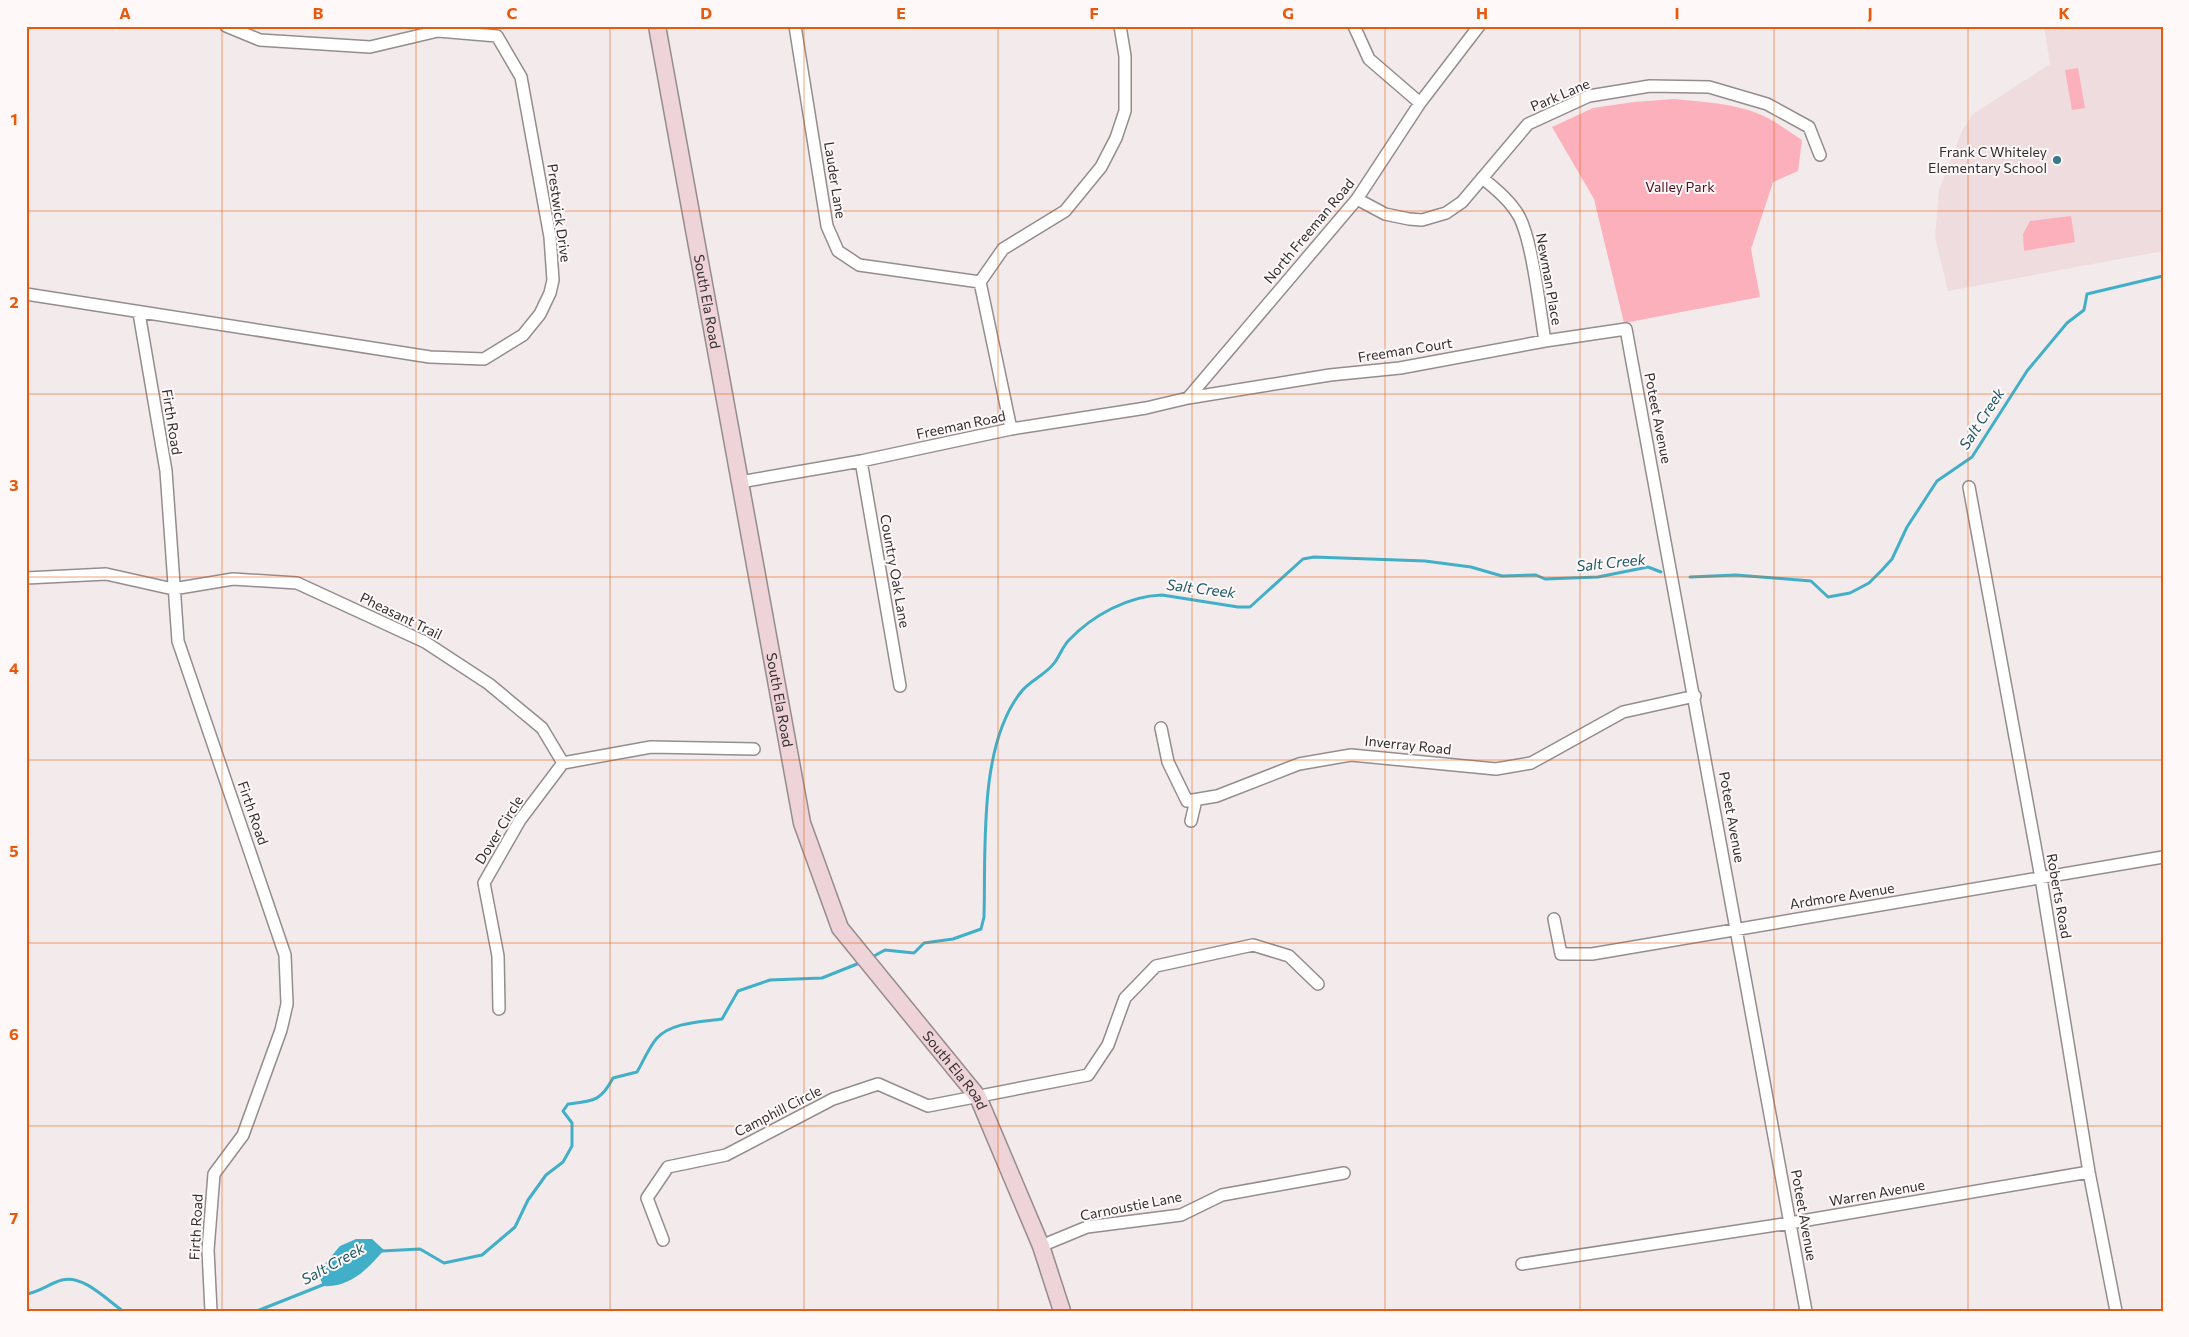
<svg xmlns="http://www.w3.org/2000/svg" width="2189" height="1337" viewBox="0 0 2189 1337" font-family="Commissioner,sans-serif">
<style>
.built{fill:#efdcde}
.green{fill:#fcb0bb}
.water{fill:#41afc7}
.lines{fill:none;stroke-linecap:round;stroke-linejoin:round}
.stream{stroke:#41afc7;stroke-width:3}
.street-casing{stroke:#958c8d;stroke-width:14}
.secondary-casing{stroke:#958c8d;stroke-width:19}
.street{stroke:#fff;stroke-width:11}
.secondary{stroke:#eed3d8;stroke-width:16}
.grid{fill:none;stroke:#e8590c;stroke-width:1;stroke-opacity:0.55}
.poi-dot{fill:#367a89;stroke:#fef8f9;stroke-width:2}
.labels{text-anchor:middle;stroke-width:4;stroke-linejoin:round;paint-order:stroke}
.street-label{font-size:14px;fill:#322e2f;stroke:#fef8f9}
.poi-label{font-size:14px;fill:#322e2f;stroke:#fef8f9;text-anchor:end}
.park-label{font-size:14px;fill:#511021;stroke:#fef8f9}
.water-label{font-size:15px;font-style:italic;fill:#1d5966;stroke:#fef8f9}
.neatline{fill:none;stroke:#e8590c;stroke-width:2}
.grid-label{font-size:16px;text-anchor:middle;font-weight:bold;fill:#e8590c}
</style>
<rect width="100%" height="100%" fill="#f3eaeb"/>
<!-- built -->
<path class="built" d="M2044 26H2163V251L1948 291 1935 237 1939 190 1962 131 1973 114 2050 64Z"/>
<!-- green -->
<path class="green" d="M2078 68 2085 108 2072 110 2065 70Z
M1674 99C1702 102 1733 103 1759 114 1774 120 1788 131 1802 140L1798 171 1773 182 1751 249 1760 297 1624 323 1594 199 1552 127 1593 108 1634 102Z
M2071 216 2075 242 2024 251 2023 234 2030 221Z"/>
<!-- water -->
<path class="water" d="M356 1239H372L384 1250C368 1269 349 1288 323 1286L318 1272 340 1246Z"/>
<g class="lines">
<!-- stream -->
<path class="stream" d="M1690 577 1736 575 1811 581 1828 597 1850 593 1869 583 1882 570 1892 559 1907 527 1937 481 1972 457 2027 371 2067 323 2084 310 2087 294 2163 276
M874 956 885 950 914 953 924 943 953 939 981 929 984 917C986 851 978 746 1021 692 1030 680 1046 675 1055 662 1060 655 1063 646 1069 640 1093 615 1128 596 1162 595L1238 607H1250L1303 559 1314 557 1425 561 1471 567 1502 576 1536 575 1545 579 1598 577 1648 567 1661 572
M382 1251 420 1249 444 1263 482 1255 515 1227 528 1200 546 1175 563 1162 572 1146V1123L563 1111 568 1104C594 1101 601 1101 613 1078L637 1072C643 1062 649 1047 657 1038 672 1022 702 1022 722 1019L738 991 770 980 822 978 857 964
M26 1294C40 1292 50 1283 62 1280 83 1274 108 1301 123 1311
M257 1311 325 1284"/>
<!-- street casing -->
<g class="street-casing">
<path id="street" d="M795 26 827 226 838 251 859 265 980 282 1003 249 1065 211 1101 167 1116 138 1125 111V56L1120 26
M1354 26 1369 59 1420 103
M1482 178C1495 188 1509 200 1517 213 1532 235 1540 312 1545 341
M1357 199 1385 214 1409 219 1422 220 1446 213 1462 202 1528 124 1589 96 1650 86 1709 87 1767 104 1809 127 1820 155
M980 282 1011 429
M26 294 430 357 484 359 523 335 540 314 550 293 553 280 550 237 521 77 497 36 438 31 370 47 260 40 226 26
M139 313 166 471 178 641 285 955 287 1004 281 1030 243 1135 214 1174 208 1250 211 1311
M1188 398 1357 199 1420 103 1479 26
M861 461 900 686
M740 482 861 461 1011 429 1146 408 1188 398 1330 375 1400 368 1545 341 1626 329 1806 1311
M1969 487 2041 878 2089 1172 2116 1311
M26 578 106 574 173 589 233 579 297 583 425 642 489 684 542 728 563 763 651 747 754 749
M1161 728 1168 762 1187 801 1217 796 1299 764 1351 755 1496 769 1531 763 1623 712 1695 696
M1191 821 1196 800
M1554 919 1561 954H1592L2163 857
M499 1009 498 956 484 883 520 820 563 763
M663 1240 647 1198 668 1167 726 1155 833 1099 878 1084 928 1106 1088 1075 1108 1045 1125 998 1156 966 1253 945 1289 956 1318 984
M1041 1246 1087 1227 1181 1215 1222 1195 1344 1173
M1522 1264 1790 1223 2089 1172"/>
</g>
<!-- secondary casing -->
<g class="secondary-casing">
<g id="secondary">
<path id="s1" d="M657 26 802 823 840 928 978 1097 1041 1246 1062 1311"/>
</g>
</g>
<!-- street -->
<use href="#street" class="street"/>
<!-- secondary -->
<use href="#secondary" class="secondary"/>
</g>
<!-- grid -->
<path class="grid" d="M222 26V1311M416 26V1311M610 26V1311M804 26V1311M998 26V1311M1192 26V1311M1385 26V1311M1580 26V1311M1774 26V1311M1968 26V1311M26 211H2163M26 394H2163M26 577H2163M26 760H2163M26 943H2163M26 1126H2163"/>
<!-- markers -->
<circle class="poi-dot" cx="2057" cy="160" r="5"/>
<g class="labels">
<!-- street labels -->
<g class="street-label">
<text transform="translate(1560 95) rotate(-23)" y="5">Park Lane</text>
<text transform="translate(835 180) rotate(81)" y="5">Lauder Lane</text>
<text transform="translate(559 213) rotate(82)" y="5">Prestwick Drive</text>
<text transform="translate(1309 231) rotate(-50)" y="5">North Freeman Road</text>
<text transform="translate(1549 279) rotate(80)" y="5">Newman Place</text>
<text dy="5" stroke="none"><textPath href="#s1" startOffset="280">South Ela Road</textPath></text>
<text transform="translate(1405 350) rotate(-9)" y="5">Freeman Court</text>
<text transform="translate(1658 418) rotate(79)" y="5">Poteet Avenue</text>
<text transform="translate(172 422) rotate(81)" y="5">Firth Road</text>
<text transform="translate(961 425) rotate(-12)" y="5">Freeman Road</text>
<text transform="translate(895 571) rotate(80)" y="5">Country Oak Lane</text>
<text transform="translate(401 616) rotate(26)" y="5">Pheasant Trail</text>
<text dy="5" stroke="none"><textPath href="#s1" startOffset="685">South Ela Road</textPath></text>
<text transform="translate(1408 745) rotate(6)" y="5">Inverray Road</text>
<text transform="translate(253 813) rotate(71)" y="5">Firth Road</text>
<text transform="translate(1732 817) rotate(80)" y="5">Poteet Avenue</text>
<text transform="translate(499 830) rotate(-58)" y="5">Dover Circle</text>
<text transform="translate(1842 896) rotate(-9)" y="5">Ardmore Avenue</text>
<text transform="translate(2059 896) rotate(80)" y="5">Roberts Road</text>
<text dy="5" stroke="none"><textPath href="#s1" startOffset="1105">South Ela Road</textPath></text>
<text transform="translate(778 1111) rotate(-27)" y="5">Camphill Circle</text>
<text transform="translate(1877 1193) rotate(-10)" y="5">Warren Avenue</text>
<text transform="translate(1131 1206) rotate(-11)" y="5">Carnoustie Lane</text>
<text transform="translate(1804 1215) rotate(80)" y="5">Poteet Avenue</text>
<text transform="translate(196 1227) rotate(-87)" y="5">Firth Road</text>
</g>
<!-- poi labels -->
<g class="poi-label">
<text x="2047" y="157">Frank C Whiteley<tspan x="2047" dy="16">Elementary School</tspan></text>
</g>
<!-- park labels -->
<g class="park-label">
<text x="1680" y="192">Valley Park</text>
</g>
<!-- water labels -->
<g class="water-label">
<text transform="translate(1982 419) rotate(-57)" y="5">Salt Creek</text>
<text transform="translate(1611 563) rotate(-6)" y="5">Salt Creek</text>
<text transform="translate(1201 589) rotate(7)" y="5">Salt Creek</text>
<text transform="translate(333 1264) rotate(-29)" y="5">Salt Creek</text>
</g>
</g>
<!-- border -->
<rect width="2189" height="1337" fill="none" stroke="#fef8f9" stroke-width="55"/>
<rect x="28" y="28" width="2134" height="1282" class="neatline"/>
<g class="grid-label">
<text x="125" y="19">A</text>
<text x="318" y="19">B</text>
<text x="512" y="19">C</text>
<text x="706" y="19">D</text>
<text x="901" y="19">E</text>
<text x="1094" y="19">F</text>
<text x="1288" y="19">G</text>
<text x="1482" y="19">H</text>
<text x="1677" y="19">I</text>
<text x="1870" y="19">J</text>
<text x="2064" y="19">K</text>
<text x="14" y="125">1</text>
<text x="14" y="308">2</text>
<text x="14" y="491">3</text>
<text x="14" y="674">4</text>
<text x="14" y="857">5</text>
<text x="14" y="1040">6</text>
<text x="14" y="1224">7</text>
</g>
</svg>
